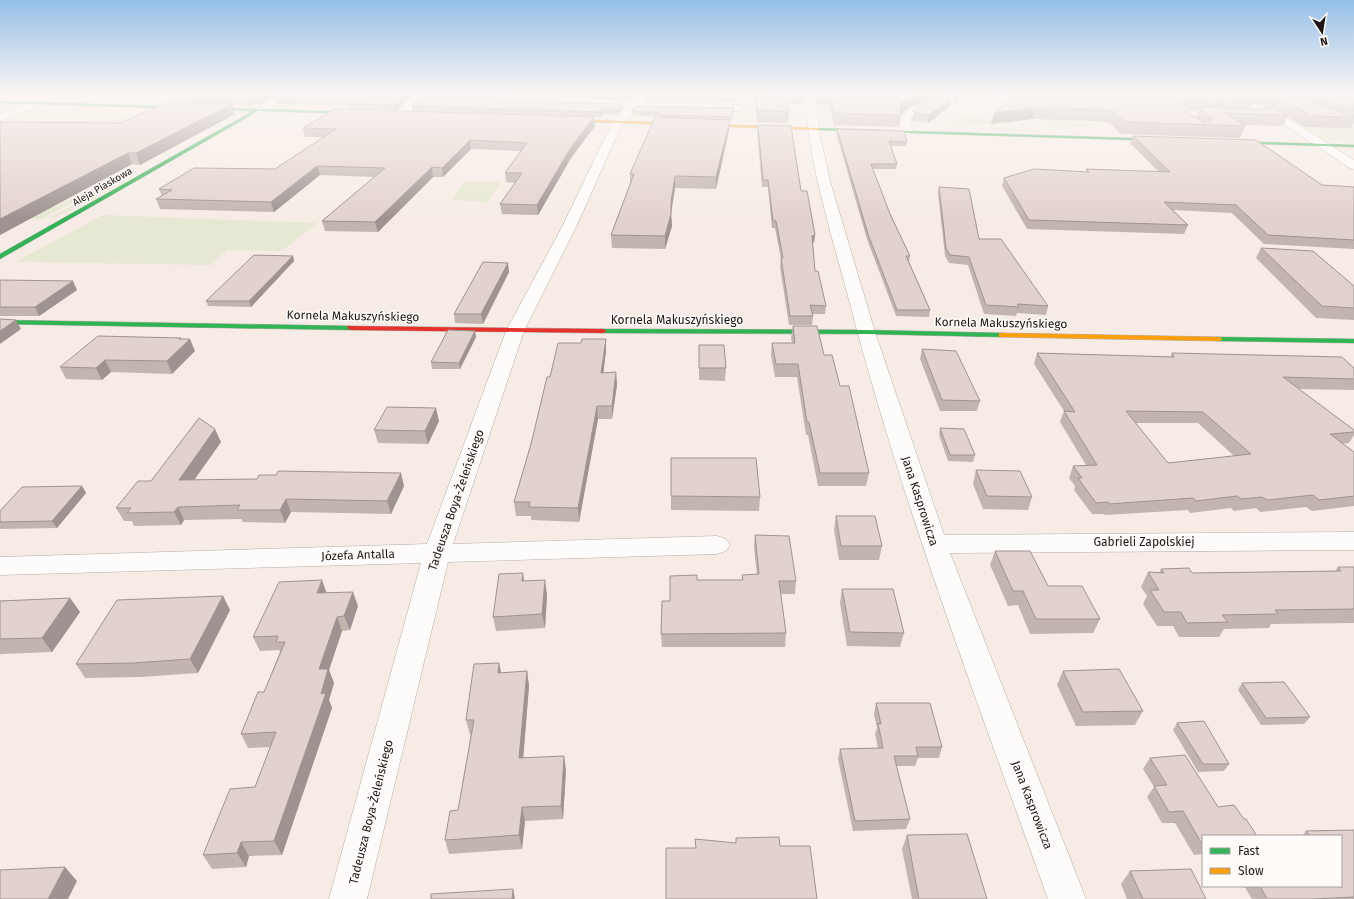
<svg xmlns="http://www.w3.org/2000/svg" width="1354" height="899" viewBox="0 0 1354 899" font-family="'Fira Sans',sans-serif">
<style>
.green{fill:#e7e8d3}
.lines{fill:none;stroke-linecap:round;stroke-linejoin:round}
.street-casing{stroke:#b3aca6;stroke-width:1}
.fast-casing{stroke:#b3aca6;stroke-width:1}
.slow-casing{stroke:#b3aca6;stroke-width:1}
.jam-casing{stroke:#b3aca6;stroke-width:1}
.street{fill:#fefcfb;fill-rule:evenodd}
.fast{fill:#30b455;fill-rule:evenodd}
.slow{fill:#ff9f0a;fill-rule:evenodd}
.jam{fill:#e5322d;fill-rule:evenodd}
.wall{fill:#c2b5b0;fill-rule:evenodd}
.shaded-wall{fill:#9e9390}
.building{fill:#e2d2cd;stroke:#9e9390;fill-rule:evenodd}
.labels{text-anchor:middle;stroke-width:3;stroke-linejoin:round;paint-order:stroke}
.far-street-label{font-size:10px;fill:#1d1713;stroke:#fffbf9}
.street-label{font-size:12px;fill:#1d1713;stroke:#fffbf9}
</style>
<rect width="100%" height="100%" fill="#f6ece5"/>
<!-- green -->
<path class="green" d="M62 93H98L74 98 53 97V96Z
M102 93H173L153 101 78 98Z
M683 93H756L795 98 796 110H781L789 109V102L747 101 746 110 794 112 749 111 748 121 635 117 642 107 733 113 739 111 728 106 729 102H737L738 96Z
M1248 93 1339 126H1354V143C1325 142 1315 136 1291 122 1298 122 1302 125 1309 125Z
M962 94 985 95 992 104 960 98Z
M44 109 171 112 202 120 223 121 167 150 112 151 113 167 136 168 114 179H110L119 172 87 171 26 206 56 207 78 195H86L42 219H29L0 127V123L31 110Z
M954 115 982 117 1007 123 1011 121H1017L1007 125 912 122 913 120 928 123 956 118 949 116Z
M1041 122 1094 124 1099 128 1044 126Z
M987 127 1039 129 1042 132 994 131 988 129Z
M466 181 502 182 487 202 451 200Z
M90 196 97 197 56 217 49 218Z
M103 215 317 223 282 251 227 250 212 265 15 262Z"/>
<g class="lines">
<!-- street casing -->
<g class="street-casing">
<path id="street" d="M281 93H292L262 112 258 113 253 110Z
M416 93H426C419 102 408 120 395 117L394 115C400 108 409 100 416 93Z
M638 93H648L641 102 739 105 744 108 739 111 636 107 621 126 577 225 524 331 453 544 717 536 726 539 730 545 726 551 717 554 448 562 367 899H329L421 563 0 575V557L427 544 506 331 563 225 611 125 626 107 619 106 617 104 622 101H631Z
M805 93H814L820 136 830 181 875 332 944 535 1354 532V550L950 553 1086 899H1048C977 701 902 504 849 300 831 232 808 163 805 93Z
M949 93H957L955 99 919 112 911 117 910 124 913 132 908 135 904 134 900 124 902 114 911 108 948 95Z
M1215 93H1227L1294 122 1354 160V169L1350 168 1286 126 1217 95Z
M39 100 44 103 42 105 0 121V114Z
M1184 111 1226 112 1231 115 1226 118 1180 116 1179 114Z"/>
</g>
<!-- fast casing -->
<g class="fast-casing">
<path id="fast" d="M0 101 359 112 361 113 359 114 258 111 0 259V254L253 111 0 103Z
M816 128 1161 139 1163 140 1161 141 818 130Z
M1229 141 1354 145V147L1231 143Z
M0 320 351 326 355 328 351 330 0 324Z
M600 329 866 330 1002 333 1006 335 1002 337 866 334 603 333H600Z
M1216 337 1354 339V343L1219 341H1216Z"/>
</g>
<!-- slow casing -->
<g class="slow-casing">
<path id="slow" d="M564 119 818 128 820 129 818 130 563 121Z
M999 333 1219 337 1223 339 1219 341 1002 337H999Z"/>
</g>
<!-- jam casing -->
<g class="jam-casing">
<path id="jam" d="M348 326 603 329 607 331 603 333 351 330 347 328Z"/>
</g>
<!-- street -->
<use href="#street" class="street"/>
<!-- fast -->
<use href="#fast" class="fast"/>
<!-- slow -->
<use href="#slow" class="slow"/>
<!-- jam -->
<use href="#jam" class="jam"/>
</g>
<!-- wall -->
<path class="wall" d="M204 93H279L260 104H254L251 106 232 105 235 114 140 165 132 164 0 235 120 123 191 103 190 99Z
M287 93H414L396 110 350 109V106L277 104 276 99Z
M424 93H636L630 100 485 96 482 98 484 100 623 104V108L618 114H603L601 117 413 111 412 106Z
M646 93H738L735 103 644 101V96Z
M754 93H805L804 104H788L789 112 788 123 757 122Z
M814 93H947V94L910 107 901 113 899 127 834 125 829 105H817Z
M955 93H968L955 103 954 101Z
M1017 93H1354V122L1351 128 1305 127 1295 121 1287 117 1283 126 1244 125 1245 126 1240 138 1121 134 1110 123 1094 121 1032 119 991 124 994 113ZM1309 99H1315L1314 101ZM1253 102 1268 109H1250ZM1182 105 1188 110H1198L1196 117 1186 112Z
M950 106 928 123 912 120 914 110Z
M632 111 733 112 731 121H730L729 130 716 189 675 188 671 212 672 226 665 249 612 248 611 235 630 184V174L659 117 632 115Z
M594 117 595 126 571 158 538 215 502 214 500 204 515 183 506 182 505 173 521 151 471 149 443 177H433L378 232 325 231 322 221 374 177 320 175 274 212 160 209 156 199 162 196 159 189 275 169 324 137H305L303 128Z
M758 125 801 191 815 235 814 242 812 243 815 271 826 306 825 314H812L813 316 812 325H789L780 267 781 259 775 228H772L768 187H762L757 131Z
M837 129 907 142 906 146H891L897 164 896 169H873L890 214 910 256 909 262 930 310 929 317 896 316 867 239 836 133Z
M1133 136 1322 185 1354 187V249L1264 244 1232 213 1173 210 1188 225 1184 234 1027 229 1002 186 1004 178 1086 172V169L1159 172 1130 143Z
M939 187 979 239 1048 306 1046 315 1017 313 1016 316 984 314 968 265 949 263 945 256 938 194Z
M1261 248 1354 286V320L1316 318 1256 258Z
M293 256 294 261 251 307 208 306 206 301Z
M509 272 483 324 455 323 454 314Z
M0 280 77 290 39 316H0Z
M793 326 824 355 840 386 869 473 866 486H818L808 435H806L797 377H775L771 355 772 343H792L791 338Z
M475 331 476 337 460 369H432L431 362Z
M181 339 195 351 172 374 111 372 102 380 66 379 60 367Z
M606 339V351L603 373 616 372 617 385 612 419H598L579 522 531 520V516H516L514 502 550 377 581 343Z
M699 345 726 368 725 381 699 380Z
M922 349 980 401 977 411H940L920 359Z
M1037 353 1170 357 1172 353 1354 368V390L1298 389 1354 430V435L1349 443 1342 444 1354 452V506L1312 511 1306 507 1260 512 1256 508 1234 511 1231 508 1190 513 1188 510 1105 515 1103 514H1092L1074 490 1075 486 1069 478 1073 466 1086 465 1060 422 1064 411 1034 364ZM1135 423H1198L1234 456 1168 463Z
M439 421 428 444 378 443 374 430Z
M940 428 975 455 973 462 948 461 939 435Z
M221 442 194 480 404 486 391 514 291 512 285 523 243 522 241 519 184 520 181 525 134 526 132 521H124L116 508 151 481Z
M976 470 1032 497 1028 510 983 509 973 484Z
M82 486 86 493 57 528 0 529V511Z
M671 496 760 497 759 511 671 510Z
M836 516 882 546 879 560H839L834 530Z
M755 535 796 581 795 594H781L786 633 785 647H662L661 634 670 601 697 580H742V575H757L754 548Z
M995 551 1048 586 1100 619 1093 633 1030 634 1018 605 1008 606 990 565Z
M1338 567H1354V623H1353L1271 624 1269 628 1224 629 1219 637H1179L1173 626H1157L1143 604 1147 596 1141 587 1148 572 1159 573 1161 569 1192 573 1335 571Z
M524 581 547 595 545 628 496 631 493 617Z
M842 589 904 633 900 647 847 646 840 603Z
M326 593 358 606 350 630 342 631 329 670 334 683 329 700 332 708 282 855 249 856 246 867 212 869 203 855 255 787 271 747 248 748 241 734 264 692 280 652 279 650 260 651 253 637Z
M223 596 230 610 198 673 141 677 85 678 76 664Z
M70 598 80 612 52 652 1 654 0 655V601Z
M499 663 501 673 527 671 529 686 523 758 566 770 563 819 525 821 522 849 449 854 445 840 458 810 471 734 470 735 466 720Z
M1063 671 1143 711 1135 725 1076 726 1057 685Z
M1242 683 1310 717 1304 724 1261 725 1238 690Z
M876 703 942 747 939 758H918L915 766H896L910 819 906 829 853 831 838 759 840 749 878 748 875 734 877 728 874 714Z
M1177 723 1229 764 1224 771 1198 772 1173 730Z
M1150 758 1218 807 1244 819 1203 836V854L1194 855 1175 823H1162L1147 797 1154 787 1143 769Z
M1354 830V899H1252L1244 886H1341V836H1302L1306 831Z
M907 835 987 899H912L902 849Z
M1130 871 1206 899H1127L1121 884Z"/>
<!-- shaded-wall -->
<path class="shaded-wall" d="M270 93H279L260 104 259 99Z
M409 93H414L396 110 395 105Z
M481 93H485V96L479 99 478 95Z
M633 93H636L630 100V96Z
M737 93H738L735 103 736 99Z
M921 93H947V94L910 107 901 114 900 107 902 102 912 96Z
M957 93H968L955 103Z
M253 99 254 104 251 106 249 101Z
M951 99 950 106 928 123 929 115Z
M232 104 235 114 140 165 136 153Z
M623 104V108L618 114V110Z
M1035 108 1032 119 991 124 994 113Z
M603 109V114L601 117V112Z
M594 117 595 126 571 158 538 215 537 205 570 149Z
M730 120 729 130 716 189V177Z
M470 140 471 149 443 177 442 168Z
M128 153 132 164 0 235V219Z
M317 166 320 175 274 212 271 202Z
M432 167 433 177 378 232 375 222Z
M675 176V188L671 214V202Z
M671 214 672 226 665 249V236Z
M815 235 814 242 811 244 812 236Z
M293 256 294 261 251 307 249 301Z
M508 263 509 272 483 324 481 314Z
M73 281 77 290 39 316 35 307Z
M16 320 21 329 0 344V331Z
M475 331 476 337 460 369 459 363Z
M181 338 184 345 190 339 195 351 172 374 167 361 179 339Z
M606 339V351L602 385 601 373Z
M105 360 111 372 102 380 96 368Z
M616 372 617 385 612 419V406Z
M597 406 598 419 579 522 578 508Z
M436 408 439 421 428 444 425 431Z
M215 429 221 442 185 493 179 480Z
M401 473 404 486 391 514 387 501Z
M82 486 86 493 57 528 52 521Z
M286 499 291 512 285 523 280 510Z
M178 507 184 520 181 525 174 512Z
M523 573 525 587 522 581Z
M322 580 327 594 317 593Z
M545 580 547 595 545 628 542 614Z
M353 592 358 606 350 630 344 616Z
M223 596 230 610 198 673 190 659Z
M70 598 80 612 52 652 42 638Z
M337 617 342 631 329 670 334 683 329 700 332 708 282 855 274 841 321 694 319 669Z
M499 663 502 677 498 673Z
M527 671 529 686 522 773 519 758Z
M564 756 566 770 563 819 561 806Z
M522 807 525 821 522 849 519 835Z
M241 842 249 856 246 867 237 853Z
M65 867 77 881 68 899H48Z
M513 889 515 899H512Z"/>
<!-- building -->
<path class="building" d="M204 93H270L259 99H253L249 101 190 99Z
M287 93H409L395 105 349 104 353 102 276 99Z
M424 93H481L478 95 484 100 623 104 618 110 603 109 601 112 412 106Z
M538 93H633L630 96Z
M646 93H737L736 99 644 96Z
M756 93H805H786L789 112 757 110Z
M818 93H921L912 96 902 102 900 107 901 115 835 113 830 94H818Z
M1017 93H1169L1180 101 1186 112 1205 123 1212 119 1199 107 1267 109 1271 108 1288 115 1226 113 1245 126 1125 122 1114 112 1097 109 1035 108 994 113Z
M1183 93H1237L1253 100 1192 99Z
M1259 93H1296L1330 109 1354 116V117L1310 116 1299 109Z
M950 95 951 99 929 115 913 112 914 110 921 106Z
M1316 95 1354 97V108L1336 105Z
M169 102 232 104 136 153H128L0 219V123L4 122 120 123Z
M637 106 734 108 731 117 659 115 660 113 632 111Z
M335 109 594 117 570 149 537 205 500 204 522 173H505L527 143 470 140 442 168 432 167 375 222 322 221 385 168 317 166 271 202 156 199 172 190 159 189 194 168 275 169 336 129 303 128Z
M655 117 730 120 716 177 675 176 671 202V214L665 236 611 235 634 174H630Z
M758 125 791 126 801 191H807L815 235 812 236 815 271H818L826 306 810 305 813 316H790L781 258H783L776 221H773L768 180H763Z
M837 129 904 131 907 142 889 141 897 164H871L890 214 910 256H906L930 310H897L868 234Z
M1133 136 1256 140 1322 185 1354 187V240L1268 235 1236 205 1164 202 1188 225 1029 220 1004 178 1034 169 1089 172 1086 169 1170 172Z
M939 187 969 189 979 239H1001L1048 306 1017 304 1019 307 986 305 969 257 950 255 946 248Z
M1261 248 1313 251 1354 286V308L1322 306Z
M254 255 293 256 249 301H206Z
M483 262 508 263 481 314H454Z
M0 280 73 281 35 307H0Z
M0 319 16 320 0 331Z
M793 326H817L824 355H832L840 386H849L869 473H820L809 422H807L798 364H776L772 343H795Z
M448 330 475 331 459 363 431 362Z
M98 336 181 338 179 339H190L167 361 105 360 96 368 60 367Z
M582 339H606L601 373 616 372 612 406H597L578 508 529 507 530 502H514L531 444 547 377H550L558 343H581Z
M699 345H724L726 368H699Z
M922 349 956 351 980 401 942 400Z
M1037 353 1174 357 1172 353 1342 357 1354 368V379L1283 377 1354 430V432L1330 434 1354 452V496L1319 500 1313 495 1267 500 1262 497 1241 499 1237 496 1196 501 1193 498 1109 504 1108 502 1096 503 1078 478H1082L1073 466 1097 465 1064 411 1075 412ZM1126 411 1203 412 1251 454 1168 463Z
M387 407 436 408 425 431 374 430Z
M199 418 215 429 179 480 257 479 259 475H276L278 471 401 473 387 501 286 499 280 510H237L240 505 178 507 174 512 127 513 131 508H116L138 481H151Z
M940 428 964 429 975 455H950Z
M671 458H756L760 497 671 496Z
M976 470 1020 471 1032 497 987 496Z
M82 486 52 521 0 522V511L22 487Z
M836 516H875L882 546H841Z
M755 535 789 536 796 581H779L786 633 661 634 662 601H670V576L697 575V580H743L742 575 759 574Z
M995 551H1030L1048 586H1082L1100 619H1036L1023 591H1013Z
M1338 567H1354V609L1275 610 1278 614 1222 615 1228 622 1187 623 1181 612H1164L1150 590H1159L1148 572 1164 573 1161 569 1189 568 1192 573 1341 571Z
M523 573 522 581 545 580 542 614 493 617 499 574Z
M322 580 317 593 353 592 344 616 337 617 319 669H328L321 694 326 693 274 841 241 842 237 853 203 855 230 789 255 787 276 732 241 734 258 692H264L285 642H276L278 636 253 637 279 582Z
M842 589H893L904 633 850 632Z
M223 596 190 659 133 663 76 664 117 600Z
M70 598 42 638 0 639V601Z
M499 663 498 673 527 671 519 758 564 756 561 806 522 807 519 835 445 840 450 811 458 810 474 720H466L474 664Z
M1119 669 1143 711 1083 712 1063 671Z
M1284 682 1310 717 1266 718 1242 683Z
M876 703H930L942 747H916L918 756H894L910 819 855 821 840 749 883 748 878 723 881 724Z
M1204 721 1229 764H1203L1177 723Z
M1185 755 1218 807 1234 805 1244 819H1246L1257 836H1203V844H1202L1183 811 1169 812 1154 786 1167 785 1150 758Z
M1354 830V897L1313 899H1267L1260 886H1341V836H1310L1306 831Z
M967 834 987 899H919L907 835Z
M779 837 780 846H810L817 899H666V848H696L695 839 736 843V838Z
M65 867 48 899H0V870Z
M1191 869 1206 899H1143L1130 871Z
M513 889 512 899H431V894Z"/>
<!-- sky -->
<linearGradient id="sky" x2="0" y2="1"><stop stop-color="#94bfe8"/><stop offset="0.43" stop-color="#fbf6f3"/><stop offset="1" stop-color="#fbf6f3" stop-opacity="0"/></linearGradient>
<rect width="1354" height="218" fill="url(#sky)"/>
<g class="labels">
<!-- far-street labels -->
<g class="far-street-label">
<text transform="translate(102 186) rotate(-30)" y="4">Aleja Piaskowa</text>
</g>
<!-- street labels -->
<g class="street-label">
<text transform="translate(353 316) rotate(1)" y="4">Kornela Makuszyńskiego</text>
<text x="677" y="324">Kornela Makuszyńskiego</text>
<text transform="translate(1001 323) rotate(1)" y="4">Kornela Makuszyńskiego</text>
<text transform="translate(456 500) rotate(-71)" y="4">Tadeusza Boya-Żeleńskiego</text>
<text transform="translate(920 501) rotate(72)" y="4">Jana Kasprowicza</text>
<text x="1144" y="546">Gabrieli Zapolskiej</text>
<text transform="translate(358 555) rotate(-2)" y="4">Józefa Antalla</text>
<text transform="translate(1032 805) rotate(69)" y="4">Jana Kasprowicza</text>
<text transform="translate(371 812) rotate(-76)" y="4">Tadeusza Boya-Żeleńskiego</text>
</g>
</g>
<!-- legend -->
<rect x="1202" y="835" width="140" height="52" fill="#fffbf9" stroke="#a5a09d"/>
<rect x="1210" y="848" width="20" height="6" fill="#30b455" stroke="#a5a09d"/>
<text x="1238" y="855" font-size="12" fill="#1d1713">Fast</text>
<rect x="1210" y="868" width="20" height="6" fill="#ff9f0a" stroke="#a5a09d"/>
<text x="1238" y="875" font-size="12" fill="#1d1713">Slow</text>
<!-- north arrow -->
<g transform="translate(1322 32) rotate(168)" stroke="#fffbf9" stroke-width="3" paint-order="stroke">
<path d="M0-3L7 15L0 10L-7 15Z" fill="#1d1713"/>
<text y="-6" font-size="11" font-weight="bold" text-anchor="middle" fill="#1d1713">N</text>
</g>
</svg>
